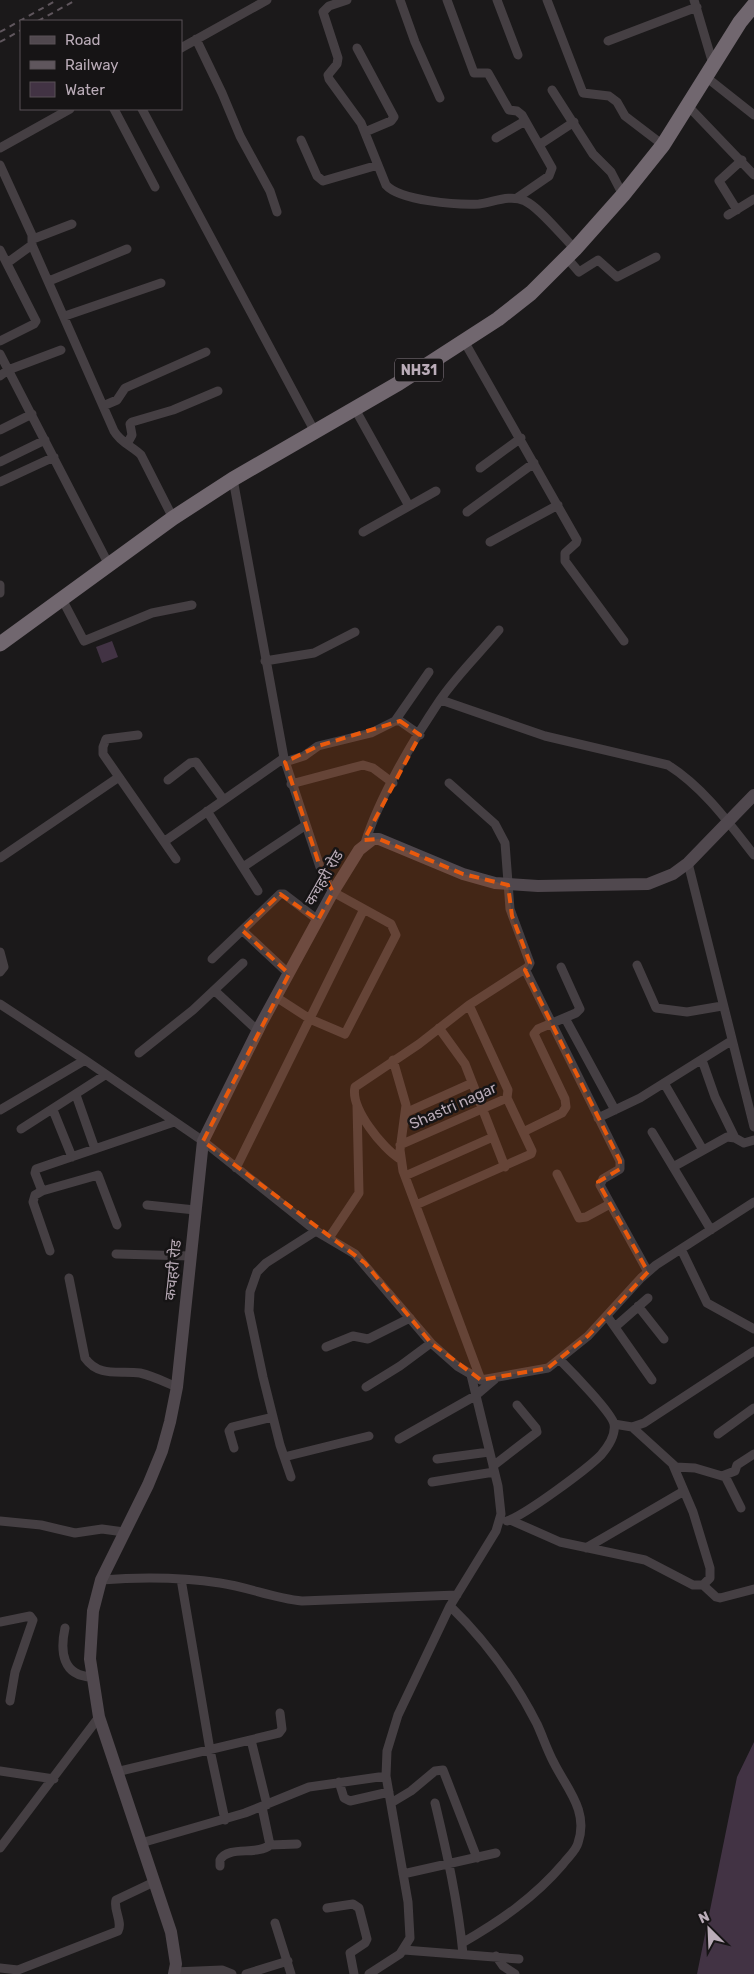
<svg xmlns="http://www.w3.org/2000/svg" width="754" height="1974" viewBox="0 0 754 1974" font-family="Rubik,'Noto Sans Devanagari',sans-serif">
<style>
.water{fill:#423344}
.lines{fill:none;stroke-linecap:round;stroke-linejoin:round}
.street{stroke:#453f43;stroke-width:9}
.secondary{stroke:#50484e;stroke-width:12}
.highway{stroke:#71676f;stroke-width:15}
.rail{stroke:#5f565d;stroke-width:2;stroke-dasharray:6 5;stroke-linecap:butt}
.marked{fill:#e8590c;fill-opacity:0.2;stroke:#e8590c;stroke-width:4;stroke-dasharray:10 6;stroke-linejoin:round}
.labels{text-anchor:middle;stroke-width:5;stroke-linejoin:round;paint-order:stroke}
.shield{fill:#161415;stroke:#897e87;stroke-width:1}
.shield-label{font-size:14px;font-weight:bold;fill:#baacb8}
.street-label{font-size:15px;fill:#baacb8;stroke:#161415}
</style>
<rect width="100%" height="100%" fill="#1b191a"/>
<!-- water -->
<path class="water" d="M112 641 118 657 102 663 96 647Z
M754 1742V1974H697L737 1777Z"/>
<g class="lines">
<!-- street -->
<path class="street" d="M347 0 329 6 323 12 338 58 337 64 328 75 329 79 361 123 386 185C400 201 458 205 479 204 494 202 510 194 525 201 539 207 563 237 575 249
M400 0 415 42 440 98
M447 0 474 73H488L509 110 517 111 522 115 552 168 549 176 517 198
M497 0 518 55
M547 0 583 93 609 96 617 102 625 116 663 145
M694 0 713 64
M196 39 222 93 240 136 270 191 277 212
M608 41 697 7
M181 48 267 0
M357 48 394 117 391 121 365 132
M706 77 754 115
M552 90 593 154 611 172 623 195
M688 106 754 175
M114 109 155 187
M142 109 315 432
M496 138 525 121
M301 140 317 176 323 181 378 165
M539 145 574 122
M0 148 70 109
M0 165 32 235V245L114 431C121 443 132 446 141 455L173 518
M737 210 719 181 742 160
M728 215 754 199
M33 239 72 224
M0 250 36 321 34 324 0 341
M567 258 579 272 598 260 617 277 656 257
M7 263 32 245
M49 281 127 249
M65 316 161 283
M464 341 577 540 576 543 565 553V561L624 641
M0 354 109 565
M0 376 8 370 61 350
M103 406 117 400 125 388 206 352
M355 409 409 506
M0 430 32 414
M127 444 132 435 130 424 132 422 173 410 218 391
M0 462 45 440
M480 468 521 438
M233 479 284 758 320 867 333 892 391 924 396 935 345 1034 310 1019 276 997
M0 482 54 457
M467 512 534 463
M363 532 436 491
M490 542 558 505
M0 585V593
M62 599 84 641 152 613 192 605
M265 661 314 653 355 632
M441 700 545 736 668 765C703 787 729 823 754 855
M395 721 429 672
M138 735 106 739 103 747V754L176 859
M285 762 304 756 318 746 371 733 395 721H400L420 735
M168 780 190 763 196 762 223 799
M291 784 363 765 373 768 393 783
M207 811 258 891
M165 841 284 758
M365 843C379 798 413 740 440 700 457 675 480 653 499 630
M0 858 119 777
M688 863 754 1127
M243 867 306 825
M242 930 289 974
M0 952 4 967 0 972
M212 959 280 894H284L318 920
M637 965 656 1008 687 1012 722 1006
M525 969 620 1161V1169L603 1179 600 1185 648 1272
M214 990 258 1031
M0 1004 85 1060 203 1141 316 1231 355 1254 431 1343 457 1366 481 1380 548 1368 588 1336 641 1278 656 1265 754 1202
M565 1018 615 1110
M439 1028 465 1064 505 1167
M139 1053 193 1010 243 963
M393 1060 406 1105 400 1150 403 1171 481 1380
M702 1060 715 1097 735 1138
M664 1083 703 1150
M76 1095 95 1149
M0 1110 85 1060
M53 1110 72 1157
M405 1113 472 1083
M598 1118 640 1098 731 1041
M21 1129 105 1075
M523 1132 562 1113 566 1107 565 1099 534 1034 538 1029 576 1013 580 1009 561 967
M652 1132 711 1230
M400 1145 507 1098 508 1090 469 1005
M400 1159C383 1149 350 1108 355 1087L419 1044 469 1005 528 967 530 963 510 909 505 843 495 824 449 783
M673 1167 727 1137 735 1138 744 1143 754 1140
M236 1168 364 909
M557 1174 579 1218 586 1217 610 1204
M405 1176 493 1137
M42 1191 35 1173 36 1169 174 1122
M147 1205 195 1210
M416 1205 531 1154 532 1151 507 1098
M329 1238 359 1193 357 1105
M681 1249 707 1303 754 1329
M50 1251 33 1202 35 1195 42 1191 98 1175 117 1225
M116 1254 191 1256
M69 1278 85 1358C99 1378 120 1370 140 1373 153 1376 165 1382 177 1387
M638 1306 664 1339
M607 1316 652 1380
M615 1327 648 1298
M326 1347 353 1336 368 1339 410 1318
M366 1387 400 1366 431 1343
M614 1424 632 1427 644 1423 754 1351
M632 1427 676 1467 695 1468 722 1476 735 1471 737 1465 754 1454
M718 1434 754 1408
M399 1439 475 1396 495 1379
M234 1448 229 1431 232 1427 273 1417
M284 1457 369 1436
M437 1459 489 1452
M493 1466 537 1432 536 1428 517 1405
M725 1476 741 1508
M291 1477 280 1445 263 1377 249 1311 250 1292 257 1272 266 1263 316 1231
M432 1482 494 1472
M510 1520 560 1542 645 1560 693 1585H703L710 1578V1568L693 1512 673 1465
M0 1521 41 1525 75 1533 102 1529 124 1532
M507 1521C525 1515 586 1470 601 1455 607 1448 616 1435 614 1424 612 1413 571 1371 560 1360
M586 1548 684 1491
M181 1579 210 1750 225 1820
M101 1580C140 1577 180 1577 220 1583 248 1587 273 1598 302 1601L457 1595
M703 1585 716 1597 720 1598 754 1589
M450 1606C485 1640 515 1681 537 1724 543 1737 547 1750 554 1763 567 1789 589 1811 578 1843 576 1851 568 1857 563 1864 534 1898 500 1921 462 1943
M0 1622 30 1616 33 1620 15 1672 10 1701
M65 1628C60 1651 62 1676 92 1677
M251 1740 267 1805
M0 1771 54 1779
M116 1772 279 1733 282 1729 280 1713
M339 1782 344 1798 350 1801 389 1792
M391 1803 411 1791 435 1771 443 1770 477 1858
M435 1803C447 1853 458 1902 463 1954
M141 1843 245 1813 309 1787 386 1776
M270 1845 297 1844
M0 1848 99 1717
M220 1866V1860C228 1845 257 1856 270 1845L262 1807
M403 1874 496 1853
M327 1908 353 1904 359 1908 367 1939 365 1943 350 1953 354 1974
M275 1923 291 1974
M404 1950 519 1959
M496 1956 503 1966 515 1974
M0 1968 18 1970 118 1931C123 1922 113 1910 116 1900L154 1882
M174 1972 222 1970 232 1974
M246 1974 288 1961
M369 1974 400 1954 410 1938 408 1902 386 1776 387 1751 398 1715 450 1606 496 1531 501 1514 498 1486 471 1375"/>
<!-- secondary -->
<path class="secondary" d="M174 1974 176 1964 171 1932 99 1717 90 1659 93 1611 101 1580 148 1485 162 1451 170 1422 177 1387 203 1141 261 1024 333 892 359 850 373 839H379L463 874 495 883 538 886 648 884 673 874 688 863 754 795"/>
<!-- highway -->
<path class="highway" d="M0 644 173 518 233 479 399 383 498 319 531 293 575 249 623 195 663 145 740 22 754 5"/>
<!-- rail -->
<path class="rail" d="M38 21 76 0
M0 32 57 0
M0 42 21 30"/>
</g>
<!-- marked area -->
<path class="marked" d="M400 721 420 735 364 840 379 839 463 874 508 885 512 916 530 963 525 970 620 1161V1169L598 1182 648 1272 588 1336 548 1368 481 1380 431 1343 365 1263 203 1141 289 974 242 930 280 894 318 920 333 892 320 867 285 762 318 746Z"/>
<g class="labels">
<!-- shield labels -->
<rect class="shield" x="395" y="358.5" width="48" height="23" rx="4"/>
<g class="shield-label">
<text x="419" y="375">NH31</text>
</g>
<!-- street labels -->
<g class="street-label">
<text transform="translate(324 878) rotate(-60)" y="5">कचहरी रोड</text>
<text transform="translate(453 1106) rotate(-24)" y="5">Shastri nagar</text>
<text transform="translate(173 1270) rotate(-84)" y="5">कचहरी रोड</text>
</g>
</g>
<!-- legend -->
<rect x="20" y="20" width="162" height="90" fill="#161415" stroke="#585156"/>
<rect x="30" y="36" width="25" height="8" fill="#50484e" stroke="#585156"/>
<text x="65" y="45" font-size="15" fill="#baacb8">Road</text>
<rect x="30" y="61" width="25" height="8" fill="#5f565d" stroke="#585156"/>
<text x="65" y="70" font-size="15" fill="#baacb8">Railway</text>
<rect x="30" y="82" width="25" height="15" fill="#423344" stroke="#585156"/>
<text x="65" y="95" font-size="15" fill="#baacb8">Water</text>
<!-- north arrow -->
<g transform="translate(709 1929) rotate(336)" stroke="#161415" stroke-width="4" paint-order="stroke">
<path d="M0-4L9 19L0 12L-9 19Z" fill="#baacb8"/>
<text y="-8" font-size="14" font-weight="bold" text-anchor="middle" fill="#baacb8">N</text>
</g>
</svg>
